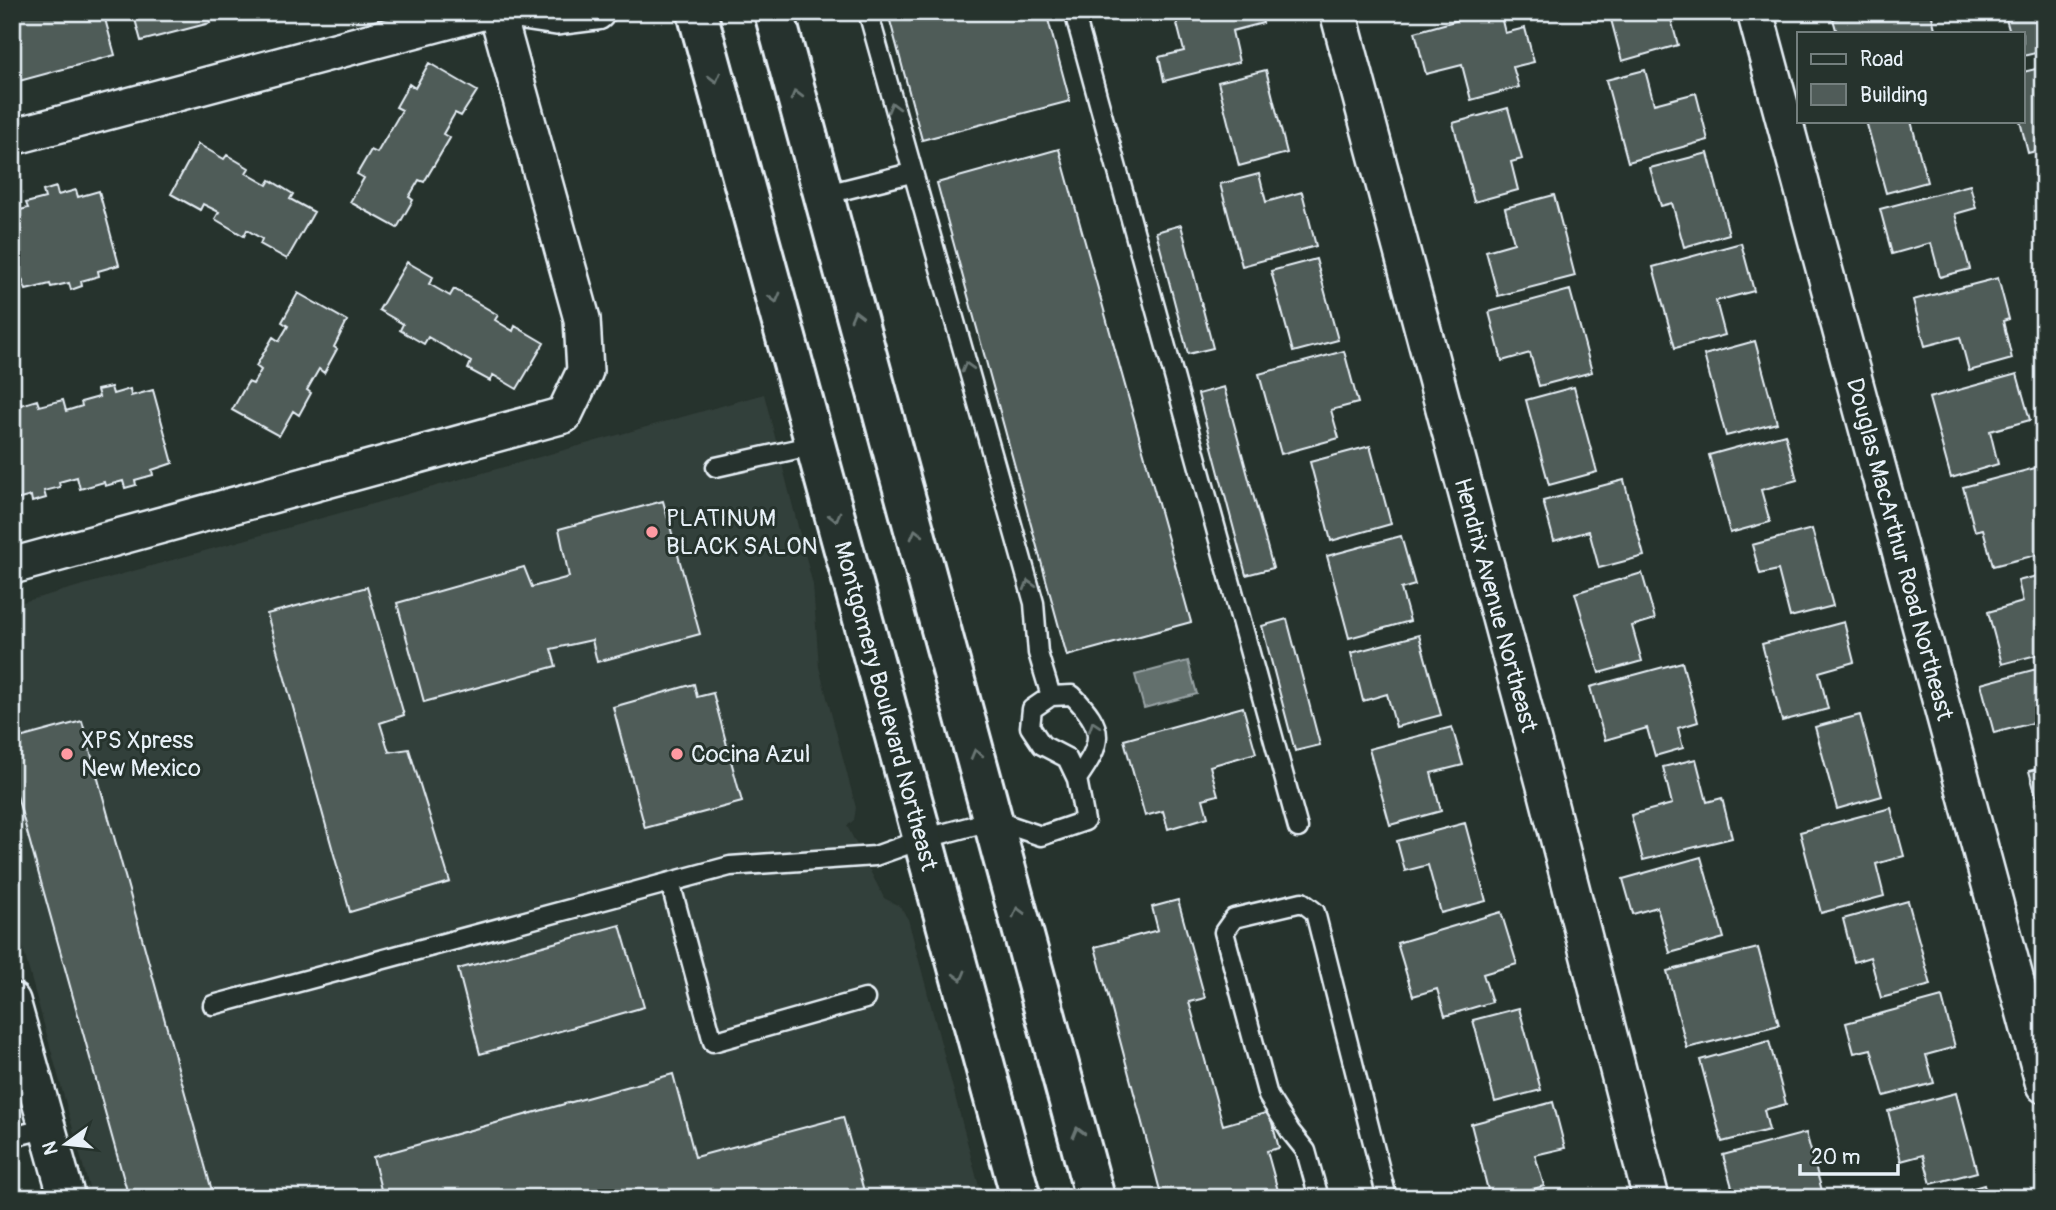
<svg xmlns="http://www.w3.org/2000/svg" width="2056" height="1210" viewBox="0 0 2056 1210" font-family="Pangolin,sans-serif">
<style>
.built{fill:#333f3a}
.water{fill:#636f6d;stroke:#98a3a5;stroke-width:2}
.building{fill:#505c59;stroke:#e8f1f8;stroke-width:2}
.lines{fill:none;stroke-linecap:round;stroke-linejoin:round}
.service-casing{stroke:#e8f1f8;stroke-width:23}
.minor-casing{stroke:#e8f1f8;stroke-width:40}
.primary-casing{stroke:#e8f1f8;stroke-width:44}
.service{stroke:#26332d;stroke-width:18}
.minor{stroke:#26332d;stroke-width:35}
.primary{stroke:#26332d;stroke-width:38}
.oneway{stroke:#6a7674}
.poi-dot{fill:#ff9aa2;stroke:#26332d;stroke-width:2.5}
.labels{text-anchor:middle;stroke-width:6;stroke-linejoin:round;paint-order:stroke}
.poi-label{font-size:24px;fill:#e8f1f8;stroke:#26332d;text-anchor:start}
.street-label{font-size:24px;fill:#e8f1f8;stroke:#26332d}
</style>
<rect width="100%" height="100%" fill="#26332d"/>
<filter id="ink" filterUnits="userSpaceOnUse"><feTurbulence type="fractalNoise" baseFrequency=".0143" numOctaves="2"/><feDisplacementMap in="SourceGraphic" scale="14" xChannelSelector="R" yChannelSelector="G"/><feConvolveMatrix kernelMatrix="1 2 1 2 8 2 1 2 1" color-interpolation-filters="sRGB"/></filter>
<g filter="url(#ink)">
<!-- built -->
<path class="built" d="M764 394 813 585 819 667 856 808 854 820 847 826 884 898 899 906 908 919 982 1198H92L12 909V605Z"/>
<!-- water -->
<path class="water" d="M1188 661 1197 694 1144 708 1135 675Z"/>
<!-- building -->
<path class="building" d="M35 12H103L115 55 12 83V19L13 23 19 21 18 17Z
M133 12H220L208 15 210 23 141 41Z
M905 12H1046L1070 101 922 140 889 17Z
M1174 12H1260L1263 23 1232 31 1239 62 1164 81 1159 57 1184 51Z
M1487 12H1500L1505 33 1525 28 1534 62 1513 67 1519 87 1471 100 1462 65 1426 74 1415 32Z
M1609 12H1669L1678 45 1622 61Z
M1858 12H1931L1936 33H1837L1833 19Z
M2004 12H2044V51L2023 56V33H2010Z
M429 63 477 91 461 116 455 113 443 134 450 138 424 182 419 180 409 197 413 200 397 228 350 202 364 178 357 174 371 150 377 153 402 110 396 107 409 84 415 88Z
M2044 67V149L2028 153 2020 121H2023V72Z
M1266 70 1287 153 1239 166 1218 82Z
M1645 70 1654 104 1696 93 1708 140 1628 162 1606 80Z
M1508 108 1522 159 1511 162 1518 190 1474 202 1453 123Z
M1866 121H1911L1927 182 1886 193Z
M198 144 224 159 227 155 249 168 246 173 267 185 270 180 293 194 290 199 314 212 287 259 260 244 262 239 247 230 244 236 215 219 219 212 203 204 200 210 171 194Z
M1059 149 1191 622 1067 656 937 183Z
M1708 153 1729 234 1684 247 1672 203 1661 206 1650 168Z
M1259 174 1266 202 1302 192 1316 246 1242 266 1220 184Z
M1970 185 1976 208 1955 214 1970 269 1940 277 1931 243 1892 254 1880 209Z
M56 187 58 195 76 190 78 197 99 191 119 265 98 271 99 276 81 281 82 286 71 290 69 283 51 287 50 284 26 290 22 279 12 281V212L28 208 26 203 45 198 43 191Z
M1554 195 1575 276 1498 296 1486 251 1514 243 1505 208Z
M1181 225 1213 348 1188 354 1156 232Z
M1741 243 1754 291 1716 301 1725 335 1675 348 1653 267Z
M1316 259 1338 340 1293 352 1271 271Z
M407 262 433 277 429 284 450 296 454 289 498 315 495 320 513 331 515 326 544 343 517 389 493 375 490 381 468 369 471 362 428 337 424 344 400 330 403 324 379 310Z
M1998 278 2009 319 2003 321 2012 359 1969 371 1960 337 1925 346 1913 300Z
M1570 290 1592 372 1539 386 1530 353 1502 361 1489 312Z
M298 293 347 321 334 347 337 349 324 373 319 369 307 390 311 393 299 415 293 411 279 436 232 410 248 382 253 384 261 370 256 366 273 337 279 341 288 326 282 322Z
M1755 341 1777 423 1726 436 1704 355Z
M1344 351 1358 403 1331 410 1339 438 1281 454 1259 374Z
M2017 374 2030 420 1990 431 1998 464 1951 478 1929 398Z
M111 387 113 394 130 389 131 396 153 390 173 463 152 470 153 475 135 480 136 485 125 488 123 481 105 486 104 482 80 489 77 477 59 482 60 487 44 491 46 498 32 502 31 496 13 501 12 398 19 396 21 405 37 400 39 406 63 400 66 411 82 406 81 402 99 397 97 390Z
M1224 387 1273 568 1246 575 1198 394Z
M1574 387 1597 472 1549 485 1526 400Z
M1785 434 1797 480 1761 490 1770 522 1730 533 1709 455Z
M1370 446 1391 524 1331 541 1310 462Z
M2039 467 2040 471 2044 470V553L1993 566 1983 529 1975 531 1963 487Z
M1624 480 1644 556 1599 568 1589 531 1554 541 1543 501Z
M663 501 700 634 597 662 592 640 551 649 556 666 424 702 397 603 524 567 532 587 569 577 559 529Z
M1812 529 1833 606 1790 617 1778 570 1760 574 1752 545Z
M1401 536 1415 585 1401 589 1410 621 1349 638 1327 556Z
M1642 573 1655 619 1632 626 1642 661 1599 673 1575 593Z
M2044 574V653L2002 664 1988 612 2023 602 2018 581Z
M367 587 404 715 380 723 389 752 409 749 450 882 350 912 267 614Z
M1287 619 1320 745 1295 751 1262 626Z
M1844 622 1854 662 1819 672 1828 709 1782 721 1762 644Z
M1419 635 1441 715 1396 727 1387 694 1363 701 1351 653Z
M1682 662 1698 722 1678 728 1683 748 1655 756 1647 728 1605 740 1590 687Z
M2044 667V720L1994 733 1981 684Z
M694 684 697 697 713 693 742 802 645 828 613 707Z
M1243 707 1256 753 1210 766 1218 795 1203 799 1208 817 1168 829 1163 811 1145 816 1124 740Z
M1860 715 1882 796 1837 809 1815 727Z
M82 721 214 1198H129L12 778V740Z
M1452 727 1463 765 1431 773 1441 811 1390 825 1369 749Z
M1696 759 1707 802 1722 798 1732 838 1643 860 1631 815 1672 804 1663 767Z
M2044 767V825L2029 771Z
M1891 808 1904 856 1876 864 1884 896 1821 913 1800 832Z
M1465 823 1486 901 1441 913 1428 865 1405 871 1397 841Z
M1701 857 1724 938 1670 953 1657 907 1633 914 1623 879Z
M1178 900 1205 998 1189 1002 1223 1125 1269 1112 1279 1148 1267 1151 1280 1198H1162L1095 947 1158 930 1152 907Z
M1908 901 1931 985 1881 998 1870 957 1854 962 1843 919Z
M1501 912 1517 964 1483 974 1492 1002 1445 1016 1437 989 1413 996 1397 943Z
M620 925 644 1007 480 1054 458 969Z
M1758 948 1779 1025 1687 1048 1667 971Z
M1942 997 1955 1047 1926 1055 1934 1083 1884 1096 1871 1049 1854 1053 1846 1023Z
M1519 1008 1541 1090 1495 1102 1473 1020Z
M1769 1041 1786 1104 1764 1110 1769 1130 1722 1142 1700 1060Z
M673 1074 695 1157 843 1117 866 1198H383L373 1157Z
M1956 1093 1977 1172 1931 1184 1923 1155 1901 1161 1888 1111Z
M1553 1102 1565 1148 1535 1155 1544 1186 1501 1198H1490L1471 1124Z
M1806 1133 1824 1198H1735L1723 1155Z
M1984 1185 1988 1198H1937Z"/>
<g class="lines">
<!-- service casing -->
<g class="service-casing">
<path id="service" d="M868 12 1034 603 1038 653 1051 696
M1074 12 1298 828
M823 195 911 173
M716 467 815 445
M670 882 713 1042 865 999
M213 1005 730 866 875 856 923 839 994 820 1041 836 1085 821 1077 779 1067 758 1042 745 1030 727 1032 709 1051 696 1072 695C1106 729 1103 742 1077 779
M12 1137 48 1128
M1319 1198 1306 1151 1290 1131 1268 1096 1224 932 1234 918 1302 902 1315 912 1387 1198"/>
</g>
<!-- minor casing -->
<g class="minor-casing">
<path id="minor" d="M524 12 557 17 597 12
M1338 12 1546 790 1651 1198
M1755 12 2044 1085
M12 137 481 12
M12 566 564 415 585 371 582 319 497 12
M12 1001 67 1198"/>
</g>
<!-- primary casing -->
<g class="primary-casing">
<path id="primary" d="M697 12 1021 1198
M774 12 1095 1198"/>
</g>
<!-- service -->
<use href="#service" class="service"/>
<!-- minor -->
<use href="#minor" class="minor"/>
<!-- primary -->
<use href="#primary" class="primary"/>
</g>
<!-- one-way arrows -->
<defs><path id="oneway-chevron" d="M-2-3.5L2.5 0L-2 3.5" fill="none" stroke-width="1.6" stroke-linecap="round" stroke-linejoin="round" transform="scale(1.75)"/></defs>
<g class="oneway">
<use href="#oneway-chevron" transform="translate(715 78) rotate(75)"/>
<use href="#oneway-chevron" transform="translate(796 95) rotate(-105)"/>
<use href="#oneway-chevron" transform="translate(893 107) rotate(-105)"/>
<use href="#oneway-chevron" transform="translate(775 298) rotate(75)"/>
<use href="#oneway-chevron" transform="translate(856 315) rotate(-105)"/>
<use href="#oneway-chevron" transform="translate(967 367) rotate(-106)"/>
<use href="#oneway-chevron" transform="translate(835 517) rotate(75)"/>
<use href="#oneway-chevron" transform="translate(916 534) rotate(-105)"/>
<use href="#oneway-chevron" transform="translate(1029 585) rotate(-106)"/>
<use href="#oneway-chevron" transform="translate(1094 726) rotate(-109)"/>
<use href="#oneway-chevron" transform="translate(976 754) rotate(-105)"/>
<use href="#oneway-chevron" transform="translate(1018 912) rotate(-105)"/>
<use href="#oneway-chevron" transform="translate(960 976) rotate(75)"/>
<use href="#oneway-chevron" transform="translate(1078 1132) rotate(-105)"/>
</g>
</g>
<!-- markers -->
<g class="poi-dot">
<circle cx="652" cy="532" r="7"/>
<circle cx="67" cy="754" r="7"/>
<circle cx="677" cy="754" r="7"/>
</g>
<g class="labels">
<!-- poi labels -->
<g class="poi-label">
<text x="666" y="526">PLATINUM<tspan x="666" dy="28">BLACK SALON</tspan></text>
<text x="81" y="748">XPS Xpress<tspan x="81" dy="28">New Mexico</tspan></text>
<text x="691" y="762">Cocina Azul</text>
</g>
<!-- street labels -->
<g class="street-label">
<text transform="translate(1900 549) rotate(75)" y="8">Douglas MacArthur Road Northeast</text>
<text transform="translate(1496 605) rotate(75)" y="8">Hendrix Avenue Northeast</text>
<text transform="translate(886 706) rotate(75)" y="8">Montgomery Boulevard Northeast</text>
</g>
</g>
<!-- margin -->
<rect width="2056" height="1210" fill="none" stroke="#26332d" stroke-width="42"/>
<rect x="21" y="21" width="2014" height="1168" fill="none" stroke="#e8f1f8" stroke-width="2.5" filter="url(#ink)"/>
<!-- legend -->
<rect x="1797" y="32" width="228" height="91" fill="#26332d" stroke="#747f7e" stroke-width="2"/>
<rect x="1811" y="54" width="35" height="10" fill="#26332d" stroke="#747f7e" stroke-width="2"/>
<text x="1860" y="66" font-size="21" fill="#e8f1f8">Road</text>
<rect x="1811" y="84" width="35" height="21" fill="#505c59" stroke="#747f7e" stroke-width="2"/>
<text x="1860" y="102" font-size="21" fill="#e8f1f8">Building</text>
<!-- north arrow -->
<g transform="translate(66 1144) rotate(255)" stroke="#26332d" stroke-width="5" paint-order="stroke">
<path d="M0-5L12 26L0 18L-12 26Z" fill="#e8f1f8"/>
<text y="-10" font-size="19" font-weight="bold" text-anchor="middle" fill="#e8f1f8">N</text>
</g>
<!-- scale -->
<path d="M1800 1164v10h98v-10" fill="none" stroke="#e8f1f8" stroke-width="3.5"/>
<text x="1811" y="1164" font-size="21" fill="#e8f1f8" stroke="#26332d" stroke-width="5" paint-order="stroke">20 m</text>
</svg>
